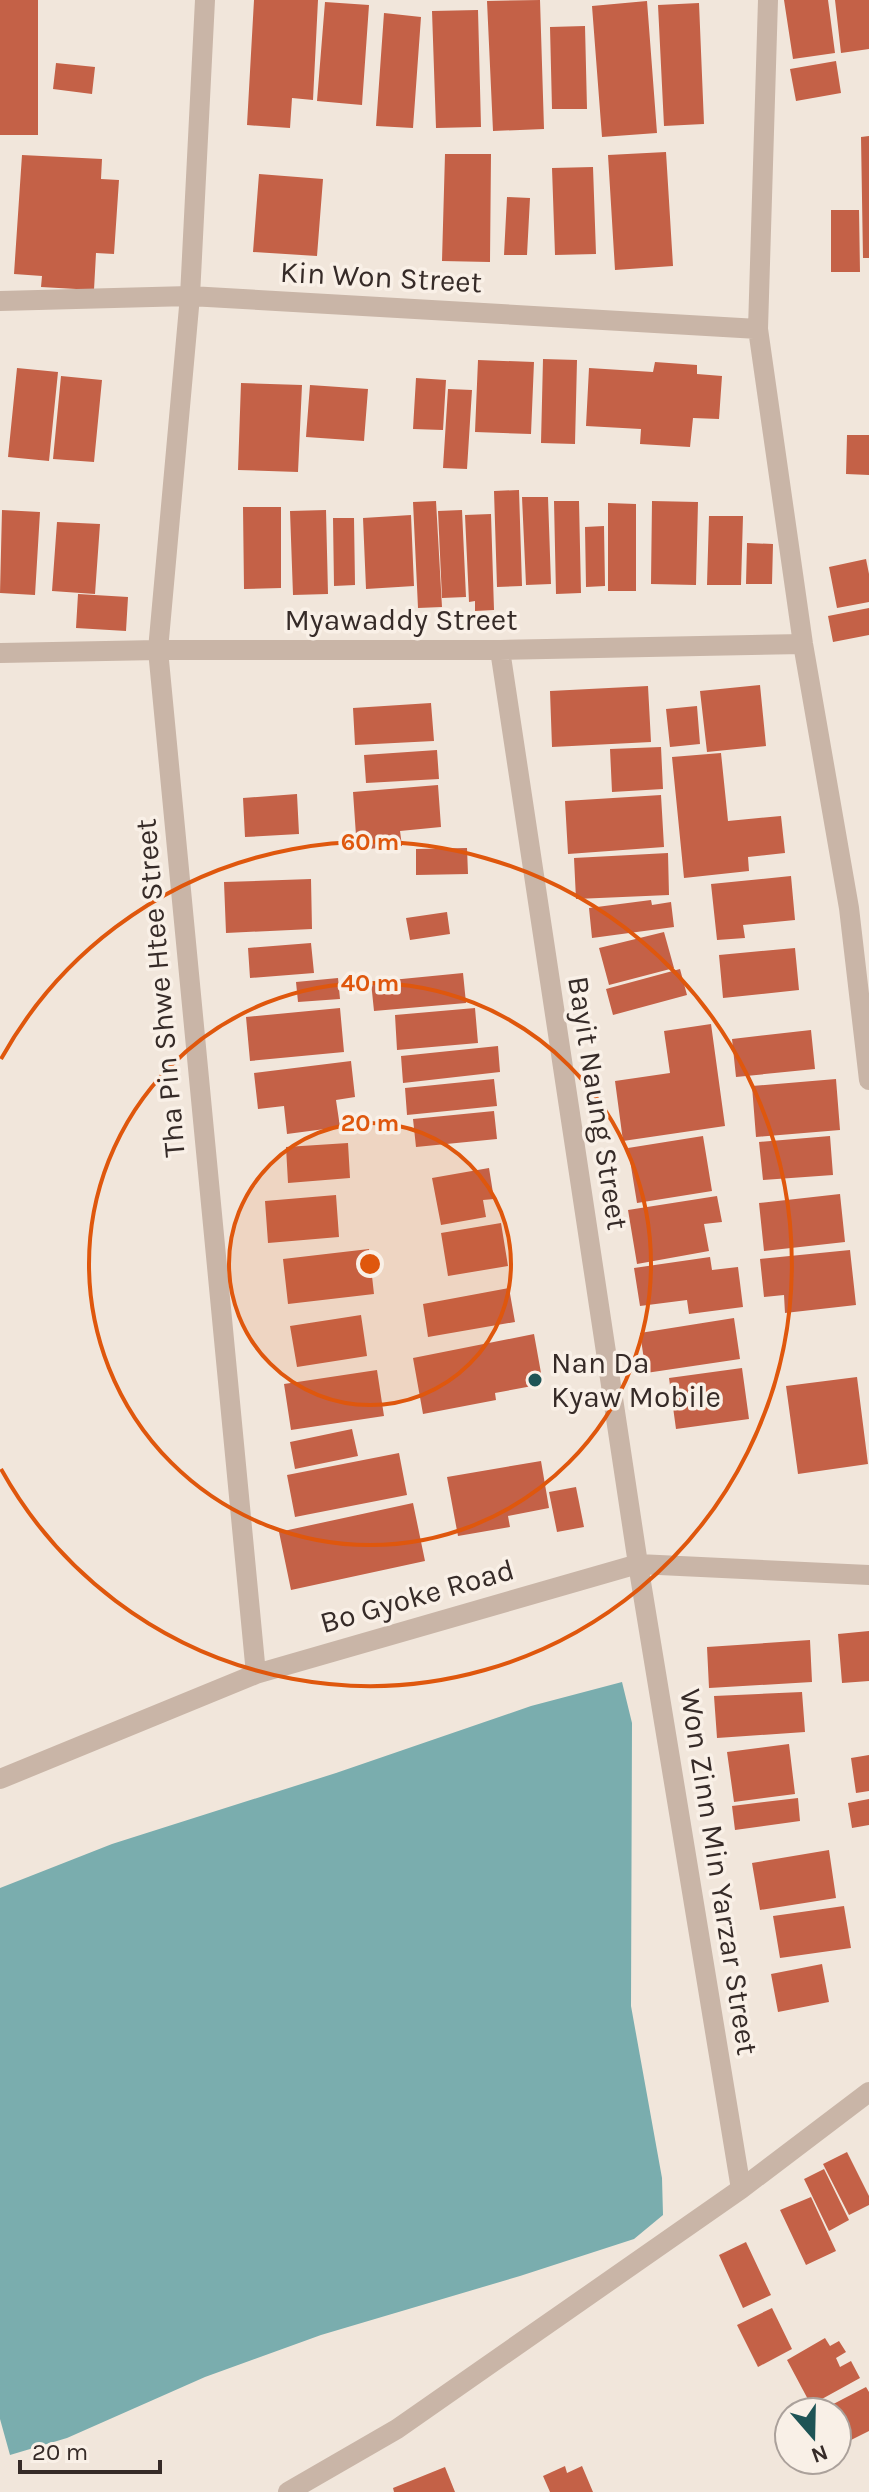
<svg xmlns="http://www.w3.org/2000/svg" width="869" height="2492" viewBox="0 0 869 2492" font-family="Karla,sans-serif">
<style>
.water{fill:#7aadae}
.building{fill:#c46147}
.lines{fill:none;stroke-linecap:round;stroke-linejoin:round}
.minor{stroke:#c9b5a7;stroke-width:20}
.ring{fill:none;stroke:#df570d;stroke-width:4}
.poi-dot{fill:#1e5456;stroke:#f9f0e7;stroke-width:3}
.labels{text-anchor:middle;stroke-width:7;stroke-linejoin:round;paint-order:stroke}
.street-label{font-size:30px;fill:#362b28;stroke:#f9f0e7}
.poi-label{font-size:30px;fill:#362b28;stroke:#f9f0e7;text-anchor:start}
.centre{fill:#df570d;stroke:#f9f0e7;stroke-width:4}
.ring-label{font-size:24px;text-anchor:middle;font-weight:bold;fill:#df570d;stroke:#f9f0e7;stroke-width:7;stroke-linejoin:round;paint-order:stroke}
</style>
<rect width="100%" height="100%" fill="#f1e6db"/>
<!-- water -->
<path class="water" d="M622 1682 632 1723 631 2006 662 2178 663 2215 634 2239 520 2276 321 2335 205 2377 67 2438 10 2455 0 2419V1888L112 1844 336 1773 531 1706Z"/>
<!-- building -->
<path class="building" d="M0 0H38V135H0Z
M254 0H318L313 100 292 98 290 128 247 125Z
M540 0 544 129 493 131 487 1Z
M784 0H828L835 53 793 59Z
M835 0H869V49L841 53Z
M647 1 657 133 602 137 592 6Z
M325 2 369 5 362 105 317 101Z
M699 3 704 124 664 126 658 5Z
M478 10 481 127 436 128 432 11Z
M384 13 421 17 413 128 376 126Z
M585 26 587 109H552L550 27Z
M836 61 841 93 796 101 790 69Z
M56 63 95 67 92 94 53 89Z
M869 136V258H863L861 137Z
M666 152 673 266 615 270 608 155Z
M445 154H491L490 262 442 261Z
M22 155 102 159 101 179 119 180 114 254 96 253 94 290 41 287 42 276 14 274Z
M593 167 596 254 555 255 552 168Z
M259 174 323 179 317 256 253 252Z
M507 197 530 198 527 255H504Z
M831 210H859L860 272H831Z
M543 359 577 360 575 444 541 443Z
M478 360 534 362 531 434 475 432Z
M655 362 697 365V374L722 376 719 419 693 418 690 447 640 444 641 429 586 426 589 368 653 372Z
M17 368 58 372 49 461 8 457Z
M61 376 102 380 94 462 53 459Z
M416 378 446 380 443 430 413 429Z
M241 383 302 385 298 472 238 470Z
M310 385 368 389 364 441 306 437Z
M448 389 472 390 467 469 443 468Z
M847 435H869V475L846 474Z
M519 490 522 586 497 587 494 491Z
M522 497H548L551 584 526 585Z
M436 501 442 607 418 608 413 502Z
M554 501H579L581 593 556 594Z
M652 501 698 502 696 585 651 584Z
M608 503 636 504V591H608Z
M243 507H281V588L244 589Z
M2 510 40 512 35 595 0 593Z
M326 510 328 594 293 595 290 511Z
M462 510 466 597 442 598 438 511Z
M491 514 494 610 475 611V601L469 602 465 515Z
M411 515 414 586 366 589 363 518Z
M709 516H743L741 585H707Z
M333 518H354L355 585 334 586Z
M57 522 100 524 95 594 52 591Z
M604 526 605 586 586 587 585 527Z
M747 543 773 544 772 584H746Z
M866 559 869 574V602L837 608 829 567Z
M78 594 128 597 126 631 76 628Z
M869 608V635L833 642 828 616Z
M760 685 766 746 707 752 700 691Z
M648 686 651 742 552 747 550 691Z
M431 703 434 741 355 745 353 708Z
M697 706 700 744 670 747 666 709Z
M661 747 663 789 612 792 610 749Z
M437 750 439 779 366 783 364 755Z
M721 753 728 821 781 816 785 853 748 857 749 871 684 878 672 757Z
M438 785 441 827 400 831 402 846 357 850 353 792Z
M297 794 299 834 245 837 243 798Z
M661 795 664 847 568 854 565 801Z
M467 848 468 874 416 875V849Z
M668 853 669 895 576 899 574 858Z
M791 876 795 920 743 925 745 938 717 940 711 884Z
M311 879 312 929 226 933 224 882Z
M651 900 652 905 671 902 674 927 592 938 589 908Z
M447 912 450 934 410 940 406 918Z
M664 932 674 968 609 985 599 948Z
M311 943 314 973 250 978 248 948Z
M795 948 799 990 723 998 719 955Z
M680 969 687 995 613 1015 606 989Z
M463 973 466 1003 374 1011 371 982Z
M338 978 340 999 298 1002 296 982Z
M340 1008 344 1052 250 1061 246 1017Z
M475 1008 478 1043 397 1050 395 1015Z
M711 1024 725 1126 623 1141 615 1081 670 1073 664 1031Z
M811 1030 815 1069 736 1077 732 1039Z
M498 1046 500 1072 403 1083 401 1056Z
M351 1061 355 1097 336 1100 340 1127 287 1134 284 1106 258 1109 254 1073Z
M494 1079 497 1106 407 1115 405 1088Z
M836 1079 840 1130 756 1137 752 1086Z
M494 1111 497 1139 416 1147 413 1119Z
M703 1136 712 1191 637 1203 628 1148Z
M830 1136 833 1175 763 1180 759 1142Z
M348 1143 350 1178 288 1183 286 1147Z
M489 1168 494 1199 483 1200 486 1217 441 1225 432 1178Z
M840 1194 845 1242 764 1251 759 1203Z
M336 1195 339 1237 268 1243 265 1201Z
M717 1196 722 1222 704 1224 709 1251 637 1264 628 1210Z
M501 1223 508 1266 448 1276 441 1233Z
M369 1249 374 1294 288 1304 283 1259Z
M850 1250 856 1305 785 1313 784 1295 764 1297 760 1259Z
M710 1257 712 1270 738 1267 743 1307 689 1314 687 1300 640 1306 634 1268Z
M509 1288 515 1322 428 1337 423 1304Z
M361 1315 367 1356 297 1367 290 1326Z
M734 1318 740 1359 646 1373 640 1333Z
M534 1334 543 1384 495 1393 496 1400 423 1414 413 1358Z
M742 1368 749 1419 676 1429 669 1378Z
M377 1370 384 1416 291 1430 284 1384Z
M857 1377 868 1464 798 1474 786 1386Z
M352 1429 358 1456 295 1469 290 1442Z
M399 1453 407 1495 295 1517 287 1475Z
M541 1461 549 1508 508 1516 510 1527 458 1536 447 1477Z
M576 1487 584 1527 557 1532 549 1492Z
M413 1503 425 1561 291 1590 279 1532Z
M869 1631V1681L842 1683 838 1634Z
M810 1640 812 1682 709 1688 707 1647Z
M802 1692 805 1732 717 1738 714 1696Z
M789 1744 795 1794 734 1802 727 1752Z
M869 1755V1791L856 1793 851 1758Z
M798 1798 800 1821 735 1830 732 1806Z
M869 1799V1825L852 1828 848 1803Z
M829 1850 836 1898 760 1910 752 1863Z
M844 1906 851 1948 780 1958 773 1916Z
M822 1964 829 2002 778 2012 771 1974Z
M847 2152 869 2196V2205L849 2215 823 2164Z
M824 2169 849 2220 829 2231 804 2179Z
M811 2197 836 2251 806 2265 780 2210Z
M746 2242 771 2295 743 2308 719 2255Z
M772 2308 792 2349 758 2367 737 2325Z
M825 2338 830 2346 839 2341 846 2352 836 2358 840 2367 851 2361 860 2378 811 2405 787 2360Z
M866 2387 869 2392V2431L837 2447V2412H818Z
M565 2466 567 2473 582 2466 593 2492H550L543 2476Z
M445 2467 455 2492H394L393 2488Z"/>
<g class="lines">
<!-- minor -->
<path class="minor" d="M205 0 190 296 158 650 256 1674
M768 0 758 329 803 644 849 908 869 1080
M0 301 190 296 758 329
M500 650 638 1564 741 2189
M0 653 158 650H500L803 644
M0 1779 256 1674 638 1564 869 1575
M288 2492 397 2429 741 2189 869 2092"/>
</g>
<!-- distance rings -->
<circle cx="370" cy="1264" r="141" fill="#df570d" fill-opacity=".12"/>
<g class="ring">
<circle cx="370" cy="1264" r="141"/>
<circle cx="370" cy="1264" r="281"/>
<path d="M1 1059A422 422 0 1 1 1 1469"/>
</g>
<!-- markers -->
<circle class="poi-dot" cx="535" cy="1380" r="8"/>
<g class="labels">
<!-- street labels -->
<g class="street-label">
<text transform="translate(381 277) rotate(3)" y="10">Kin Won Street</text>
<text x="401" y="630">Myawaddy Street</text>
<text transform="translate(160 988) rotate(-95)" y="10">Tha Pin Shwe Htee Street</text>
<text transform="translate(598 1103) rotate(81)" y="10">Bayit Naung Street</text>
<text transform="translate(417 1596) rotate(-16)" y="10">Bo Gyoke Road</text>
<text transform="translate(719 1872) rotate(81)" y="10">Won Zinn Min Yarzar Street</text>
</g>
<!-- poi labels -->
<g class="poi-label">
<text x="551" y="1373">Nan Da<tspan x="551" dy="34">Kyaw Mobile</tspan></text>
</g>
</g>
<circle cx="370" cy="1264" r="12" class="centre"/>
<g class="ring-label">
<text x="370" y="850">60 m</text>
<text x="370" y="991">40 m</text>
<text x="370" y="1131">20 m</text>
</g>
<!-- north arrow -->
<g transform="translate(813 2436) rotate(160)"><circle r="38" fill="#f9f0e7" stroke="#aba19b" stroke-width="2"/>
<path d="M0-6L14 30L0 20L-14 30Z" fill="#1e5456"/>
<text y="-12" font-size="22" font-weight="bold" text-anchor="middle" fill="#362b28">N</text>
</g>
<!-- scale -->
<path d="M20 2460v12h140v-12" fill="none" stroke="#362b28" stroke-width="4"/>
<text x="32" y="2460" font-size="24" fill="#362b28" stroke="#f9f0e7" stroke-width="6" paint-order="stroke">20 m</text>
</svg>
